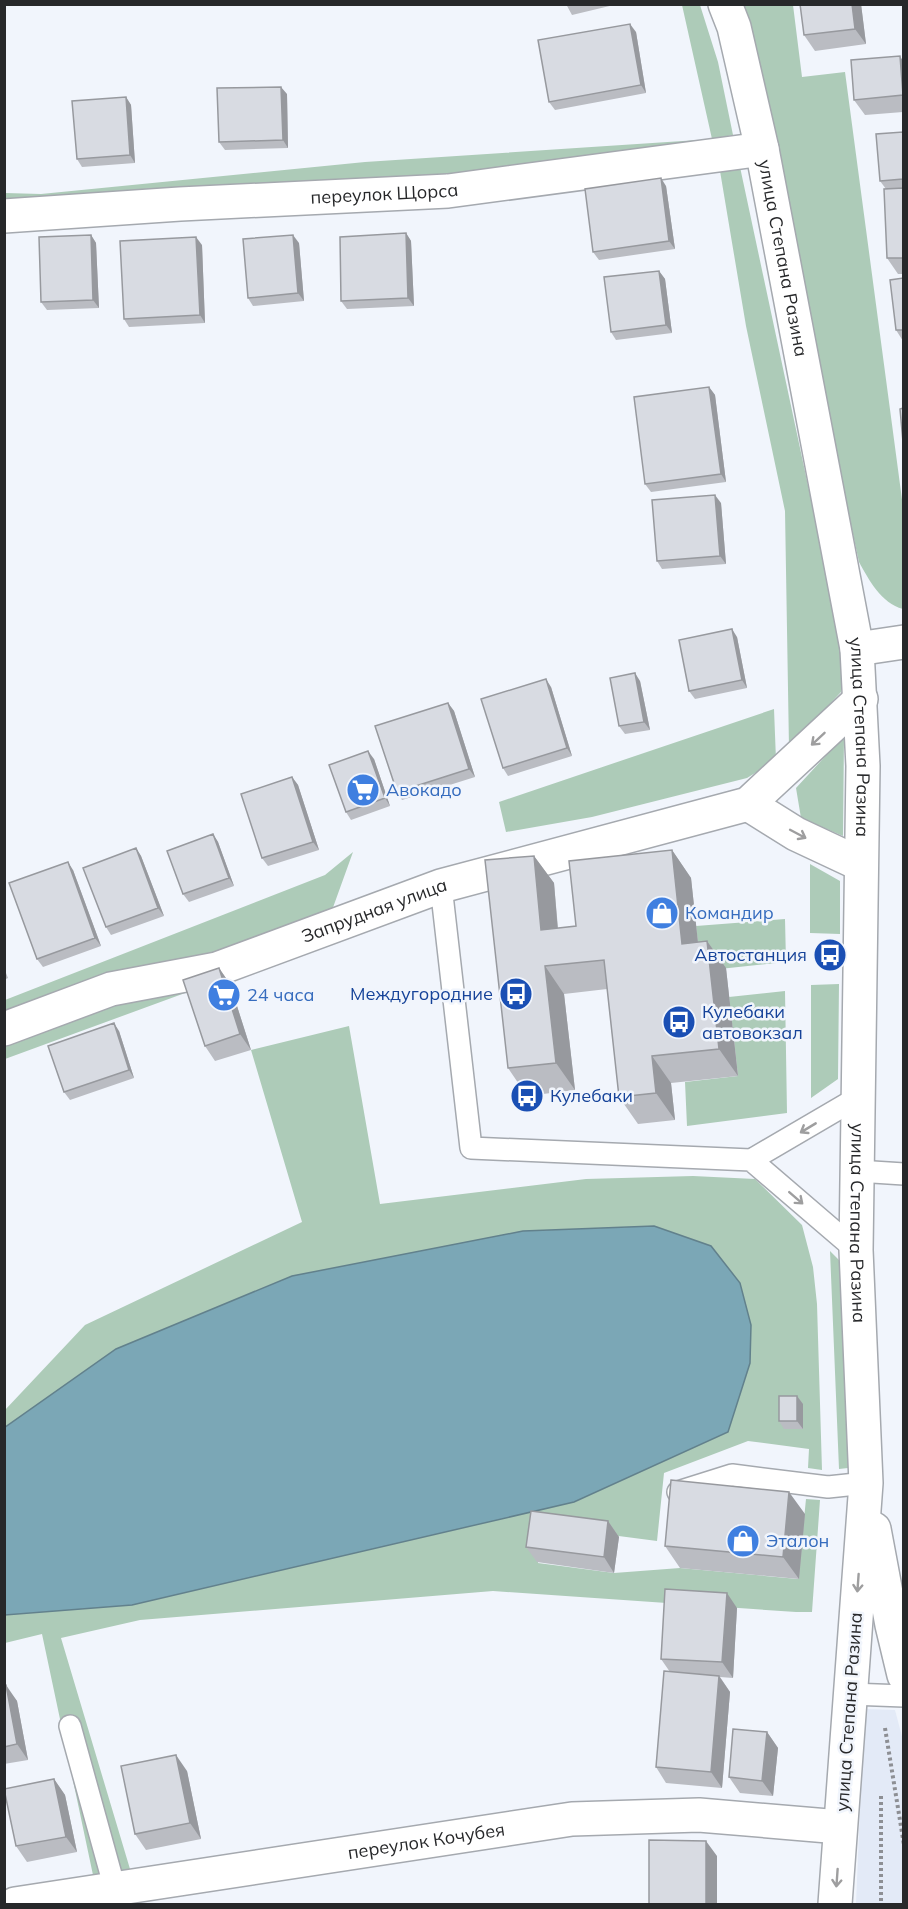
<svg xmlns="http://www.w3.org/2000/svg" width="908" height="1909" viewBox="0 0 908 1909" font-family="Mulish,sans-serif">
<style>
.built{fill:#e3eaf7}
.green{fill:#adcbb8}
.water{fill:#7ba7b6;stroke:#62818c;stroke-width:1.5}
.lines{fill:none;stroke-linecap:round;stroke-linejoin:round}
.lane-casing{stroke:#a5a9af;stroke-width:24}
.street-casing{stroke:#a5a9af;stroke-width:36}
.secondary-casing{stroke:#a5a9af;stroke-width:36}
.path{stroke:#8d8f94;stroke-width:4;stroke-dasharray:3 3;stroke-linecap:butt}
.lane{stroke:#fff;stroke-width:21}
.street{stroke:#fff;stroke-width:33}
.secondary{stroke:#fff;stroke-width:33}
.wall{fill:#babcc2}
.shaded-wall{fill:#97999e}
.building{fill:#d8dbe2;stroke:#97999e;stroke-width:1.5}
.oneway{stroke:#9e9e9f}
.labels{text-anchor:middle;stroke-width:5;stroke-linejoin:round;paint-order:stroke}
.street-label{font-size:18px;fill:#27282a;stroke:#f1f5fc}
.shop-label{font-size:18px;fill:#366cbe;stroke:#f1f5fc;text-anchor:start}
.transit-label{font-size:18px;fill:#164399;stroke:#f1f5fc;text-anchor:end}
</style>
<rect width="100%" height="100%" fill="#f1f5fc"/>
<!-- built -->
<path class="built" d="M864 1709 895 1710 904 1744 903 1904H856Z"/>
<!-- green -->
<path class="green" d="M682 5H700L718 62 733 135 712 139Z
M734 5H793L802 77 845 72 903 507V609C881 603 869 580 859 562L760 104Z
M698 140 699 148 431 178 5 205V193L41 194 365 162Z
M740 167 841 640 843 670 841 692 789 748 785 511 746 326 720 171Z
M774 709 776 760 747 778 592 817 506 832 499 802Z
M844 736 843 836 801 818 796 788Z
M353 852 331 913 217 960 5 1017V1000L325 875Z
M810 864 840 881V934L810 933Z
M785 919 786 962 701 971 696 926Z
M226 978 5 1059V1043L114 1002Z
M839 984 838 1079 811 1098V985Z
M785 991 787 1113 687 1126 685 1082 738 1076 729 997Z
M349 1026 380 1204 586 1179 693 1176 755 1179 802 1225 813 1267 817 1304 822 1470 808 1468 809 1449 748 1441 664 1473 657 1541 542 1526 538 1563 614 1573 680 1568 798 1579 806 1499 820 1500 812 1612H796L493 1591 140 1620 61 1638 130 1869 93 1875 42 1634 5 1643 4 1615 132 1605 574 1502 728 1432 711 1246 654 1226 523 1231 116 1349 5 1428V1410L85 1325 302 1222 251 1050Z
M830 1251 841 1262 848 1468 839 1469Z"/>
<!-- water -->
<path class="water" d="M654 1226 711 1246 740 1283 751 1325 750 1363 728 1432 574 1502 132 1605 5 1615 4 1428 116 1349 292 1276 523 1231Z"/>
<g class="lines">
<!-- lane casing -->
<g class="lane-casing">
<path id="lane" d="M441 886 471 1148 751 1160 857 1098
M751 1160 856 1250
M857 1171 904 1174
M678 1492 732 1475 828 1487 866 1483
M850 1694 904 1696
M70 1726 115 1889"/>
</g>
<!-- street casing -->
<g class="street-casing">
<g id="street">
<path id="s1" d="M4 216 180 204 448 191 762 149"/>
<path d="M748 804 796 834 860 864"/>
<path id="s2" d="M4 1029 111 989 217 969 441 886 748 804 861 699"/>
<path id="s3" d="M15 1904 572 1819 699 1815 840 1827"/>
</g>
</g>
<!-- secondary casing -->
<g class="secondary-casing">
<g id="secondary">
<path id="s4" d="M725 4 734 27 762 149 857 649 863 766 856 1250 866 1483 835 1904"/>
<path d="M857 649 904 642"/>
<path d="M874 1529 892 1625 904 1675"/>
</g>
</g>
<!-- path -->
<path class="path" d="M885 1728 904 1845
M881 1796V1904"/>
<!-- lane -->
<use href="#lane" class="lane"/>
<!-- street -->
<use href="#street" class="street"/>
<!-- secondary -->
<use href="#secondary" class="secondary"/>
</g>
<!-- wall -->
<path class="wall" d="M566 4H618L572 15Z
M861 4 866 44 815 51 804 35Z
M636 32 646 93 555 110 549 102Z
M903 61V112L865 115 854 100Z
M287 94 288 148 225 150 219 142Z
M126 97 131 105 135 163 82 167 77 159Z
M903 132V274H898L887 258 886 189 880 181Z
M666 186 675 249 599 260 593 252Z
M406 233 411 241 414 306 347 309 341 301Z
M91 235 96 243 99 308 47 310 41 302Z
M299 243 304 301 253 306 248 298Z
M202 245 205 323 129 327 124 319Z
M659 271 665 279 672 333 616 340 611 332Z
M903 278V341L896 330Z
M709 387 715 395 726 482 651 492 645 484Z
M721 503 726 564 662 569 657 561Z
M737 637 747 688 695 699 689 691Z
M640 681 650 730 625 734 619 726Z
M551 687 572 756 508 776 503 768Z
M448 703 454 711 475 777 402 800 397 792Z
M374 759 390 806 351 820 346 812Z
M292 777 298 785 319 850 268 866 262 858Z
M213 834 218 842 234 886 189 902 183 894Z
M136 848 141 856 164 916 111 935 106 927Z
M672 850 691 878 698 942 707 941 726 968 738 1076 671 1083 675 1120 638 1124 619 1097 607 989 564 994 575 1090 527 1096 508 1068 534 856 554 883 558 928 576 926Z
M73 870 101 946 43 967 37 959Z
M4 968 8 978 4 980Z
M219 968 230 984 251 1050 215 1061 205 1046Z
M119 1031 134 1078 70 1100 64 1092Z
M797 1396 803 1404V1429H784L779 1421Z
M805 1514 799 1579 680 1568 665 1546Z
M608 1521 619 1537 614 1573 537 1562 526 1547Z
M737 1608 733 1678 720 1677 730 1692 722 1788 666 1783 656 1767 670 1672 661 1659Z
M4 1685 17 1701 28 1760 4 1764Z
M767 1732 778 1748 773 1796 740 1793 729 1777Z
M187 1771 201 1839 146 1850 135 1834Z
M54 1779 65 1795 77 1852 27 1862 16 1846Z"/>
<!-- shaded-wall -->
<path class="shaded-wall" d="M852 4H861L866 44 855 29Z
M630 24 636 32 646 93 641 85Z
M900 56 903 61V96Z
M281 87 287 94 288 148 283 140Z
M126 97 131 105 135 163 130 155Z
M661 178 666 186 675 249 669 241Z
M406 233 411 241 414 306 408 298Z
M91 235 96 243 99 308 93 300Z
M293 235 299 243 304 301 298 293Z
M196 237 202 245 205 323 200 315Z
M659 271 665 279 672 333 666 325Z
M709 387 715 395 726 482 721 474Z
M715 495 721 503 726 564 720 556Z
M732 629 737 637 747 688 742 680Z
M635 673 640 681 650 730 644 722Z
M546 679 551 687 572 756 567 748Z
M448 703 454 711 475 777 469 769Z
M368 751 374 759 390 806 385 798Z
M292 777 298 785 319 850 313 842Z
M213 834 218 842 234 886 229 878Z
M136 848 141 856 164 916 158 908Z
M672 850 691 878 701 971 682 944Z
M534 856 554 883 560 957 541 930Z
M68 862 73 870 101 946 95 938Z
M707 941 726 968 738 1076 719 1049Z
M545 966 564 994 575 1090 556 1063Z
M219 968 230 984 251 1050 240 1034Z
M114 1023 119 1031 134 1078 129 1070Z
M652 1056 671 1083 675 1120 656 1093Z
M797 1396 803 1404V1429L797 1421Z
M789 1492 805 1514 799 1579 783 1557Z
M608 1521 619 1537 614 1573 604 1557Z
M727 1593 737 1608 733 1678 722 1662Z
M719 1676 730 1692 722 1788 711 1772Z
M6 1685 17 1701 28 1760 17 1744Z
M767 1732 778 1748 773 1796 762 1781Z
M176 1755 187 1771 201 1839 190 1823Z
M54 1779 65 1795 77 1852 66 1837Z
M706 1841 717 1856V1905H706Z"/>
<!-- building -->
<path class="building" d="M800 4H852L855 29 804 35Z
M630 24 641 85 549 102 538 40Z
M900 56 903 95 854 100 851 60Z
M281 87 283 140 219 142 217 88Z
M126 97 130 155 77 159 72 101Z
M903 132V179L880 181 876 134Z
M661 178 669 241 593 252 585 189Z
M903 188V258H887L884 189Z
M406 233 408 298 341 301 340 237Z
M91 235 93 300 41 302 39 237Z
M293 235 298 293 248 298 243 239Z
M196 237 200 315 124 319 120 241Z
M659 271 666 325 611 332 604 277Z
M903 278V330H896L890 280Z
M709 387 721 474 645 484 634 397Z
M903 408V442L900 409Z
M715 495 720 556 657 561 652 500Z
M732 629 742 680 689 691 679 640Z
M635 673 644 722 619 726 610 678Z
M546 679 567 748 503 768 481 699Z
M448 703 469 769 397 792 375 726Z
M368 751 385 798 346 812 329 765Z
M292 777 313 842 262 858 241 794Z
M213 834 229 878 183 894 167 851Z
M136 848 158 908 106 927 83 868Z
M672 850 682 944 707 941 719 1049 652 1056 656 1093 619 1097 604 960 545 966 556 1063 508 1068 485 860 534 856 541 930 576 926 569 861Z
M68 862 95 938 37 959 9 883Z
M219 968 240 1034 205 1046 183 980Z
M114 1023 129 1070 64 1092 48 1046Z
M779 1396H797V1421H779Z
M671 1480 789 1492 783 1557 665 1546Z
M531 1511 608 1521 604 1557 526 1547Z
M665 1589 727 1593 722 1662 661 1659Z
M664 1671 719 1676 711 1772 656 1767Z
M4 1685H6L17 1744 4 1747Z
M733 1729 767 1732 762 1781 729 1777Z
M176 1755 190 1823 135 1834 121 1766Z
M54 1779 66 1837 16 1846 4 1789Z
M649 1840 706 1841V1905H649Z"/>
<!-- one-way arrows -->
<defs><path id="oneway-shaft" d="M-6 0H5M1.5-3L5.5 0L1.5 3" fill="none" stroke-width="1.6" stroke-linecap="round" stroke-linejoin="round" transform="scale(1.5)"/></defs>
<g class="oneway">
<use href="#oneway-shaft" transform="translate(818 739) rotate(137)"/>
<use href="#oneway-shaft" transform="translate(798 834) rotate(28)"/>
<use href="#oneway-shaft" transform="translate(808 1128) rotate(149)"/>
<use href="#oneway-shaft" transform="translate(796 1198) rotate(41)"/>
<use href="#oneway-shaft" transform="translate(858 1583) rotate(94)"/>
<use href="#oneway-shaft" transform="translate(837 1878) rotate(94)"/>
</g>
<!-- icons -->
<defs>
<g id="supermarket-disc" transform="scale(1.725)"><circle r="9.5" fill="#3f7fe0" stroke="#f1f5fc"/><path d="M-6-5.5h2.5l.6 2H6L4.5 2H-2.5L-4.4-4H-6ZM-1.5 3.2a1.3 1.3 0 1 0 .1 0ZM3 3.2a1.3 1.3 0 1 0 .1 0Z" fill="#fff"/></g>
<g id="shop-disc" transform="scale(1.725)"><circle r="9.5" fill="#3f7fe0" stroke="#f1f5fc"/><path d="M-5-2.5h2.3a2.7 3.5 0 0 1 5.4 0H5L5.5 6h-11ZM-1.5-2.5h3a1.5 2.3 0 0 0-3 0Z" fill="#fff"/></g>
<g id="bus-disc" transform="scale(1.725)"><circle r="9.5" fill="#1a4fb4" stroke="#f1f5fc"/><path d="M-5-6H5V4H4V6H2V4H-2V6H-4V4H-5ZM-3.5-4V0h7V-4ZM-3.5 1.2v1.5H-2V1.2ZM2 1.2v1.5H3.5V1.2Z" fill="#fff"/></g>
</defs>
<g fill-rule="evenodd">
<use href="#supermarket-disc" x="363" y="790"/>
<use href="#shop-disc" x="662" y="913"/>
<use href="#bus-disc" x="830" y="955"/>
<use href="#bus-disc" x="516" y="994"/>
<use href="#supermarket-disc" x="224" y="995"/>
<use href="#bus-disc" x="679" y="1022"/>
<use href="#bus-disc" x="527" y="1096"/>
<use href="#shop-disc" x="743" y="1541"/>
</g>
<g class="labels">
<!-- street labels -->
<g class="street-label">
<text dy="6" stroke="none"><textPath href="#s1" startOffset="381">переулок Щорса</textPath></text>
<text dy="6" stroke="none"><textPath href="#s4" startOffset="261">улица Степана Разина</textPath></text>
<text dy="6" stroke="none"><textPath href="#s4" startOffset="747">улица Степана Разина</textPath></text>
<text dy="6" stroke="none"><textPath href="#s2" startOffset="390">Запрудная улица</textPath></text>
<text dy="6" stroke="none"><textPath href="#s4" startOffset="1233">улица Степана Разина</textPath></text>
<text transform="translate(849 1712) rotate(-86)" y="6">улица Степана Разина</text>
<text dy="6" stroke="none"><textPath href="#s3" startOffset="416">переулок Кочубея</textPath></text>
</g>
<!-- shop labels -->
<g class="shop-label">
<text x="386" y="796">Авокадо</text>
<text x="685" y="919">Командир</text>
<text x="247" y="1001">24 часа</text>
<text x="766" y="1547">Эталон</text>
</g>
<!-- transit labels -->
<g class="transit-label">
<text x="807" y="961">Автостанция</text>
<text x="493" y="1000">Междугородние</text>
<text x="702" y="1018" text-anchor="start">Кулебаки<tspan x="702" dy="21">автовокзал</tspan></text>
<text x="550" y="1102" text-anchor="start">Кулебаки</text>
</g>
</g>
<!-- border -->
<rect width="908" height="1909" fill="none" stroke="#27282a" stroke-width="12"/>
</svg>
